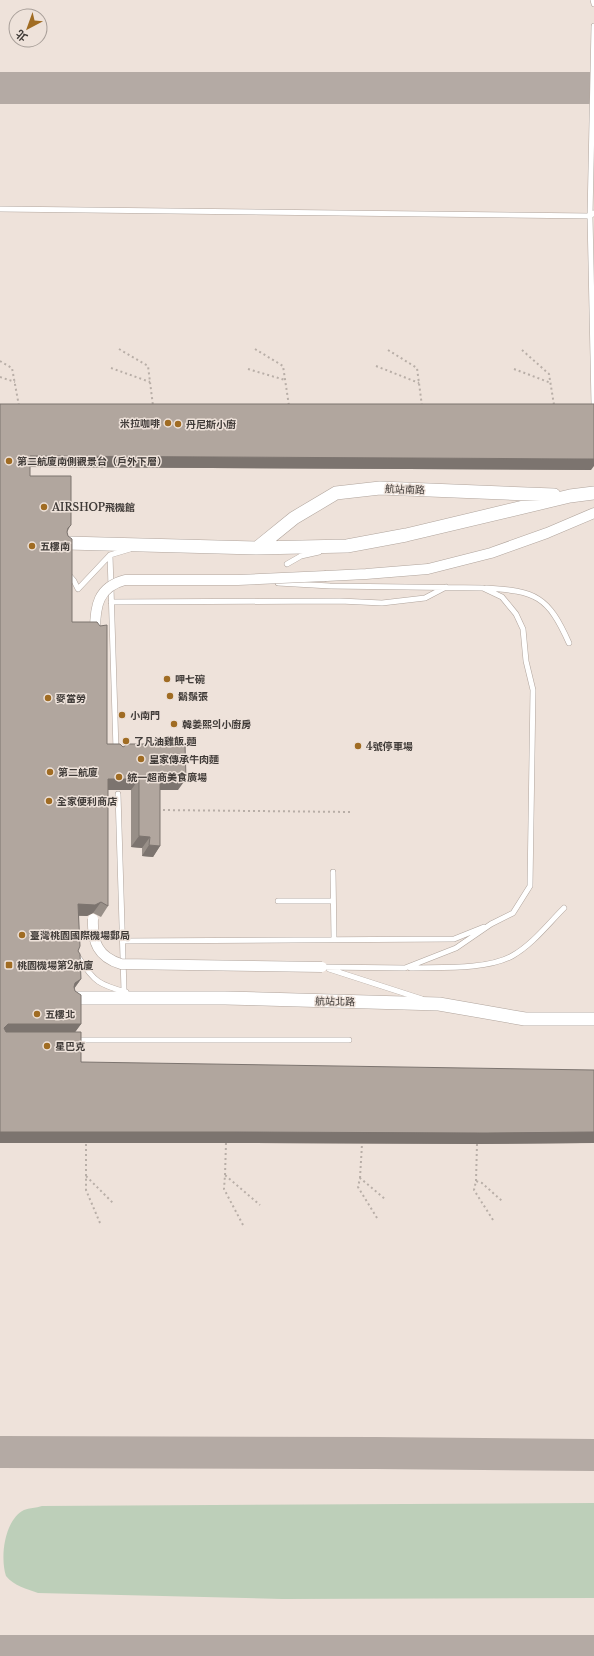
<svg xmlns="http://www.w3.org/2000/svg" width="594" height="1656" viewBox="0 0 594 1656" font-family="'Libre Baskerville','Noto Sans TC','Noto Sans KR',serif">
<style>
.green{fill:#bdcfb9}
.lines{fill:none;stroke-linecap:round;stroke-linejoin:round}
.taxiway{stroke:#b4aaa4;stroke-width:32}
.lane-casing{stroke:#b0a49c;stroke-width:6}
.street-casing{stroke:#b0a49c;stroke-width:11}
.secondary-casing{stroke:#b0a49c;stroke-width:14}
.path{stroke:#b8aea7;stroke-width:2;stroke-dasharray:2 3;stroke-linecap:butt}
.lane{stroke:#fff;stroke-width:5}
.street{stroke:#fff;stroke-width:10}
.secondary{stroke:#fff;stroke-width:13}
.street-bridge-casing{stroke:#b0a49c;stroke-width:11;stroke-linecap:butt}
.street-bridge{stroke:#fff;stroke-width:10}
.wall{fill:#988f88}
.shaded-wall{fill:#7c746f}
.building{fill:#b1a69e;stroke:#7c746f}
.poi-dot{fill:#a06c23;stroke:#eee2da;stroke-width:1.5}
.labels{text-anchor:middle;stroke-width:3;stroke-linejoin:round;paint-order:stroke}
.poi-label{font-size:10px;font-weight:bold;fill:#3f3a37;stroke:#eee2da;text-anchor:start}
.street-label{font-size:10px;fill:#3f3a37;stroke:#eee2da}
</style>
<rect width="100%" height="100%" fill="#eee2da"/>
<!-- green -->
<path class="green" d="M594 1503V1598L282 1599 38 1593C27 1589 14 1586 6 1576 0 1558 4 1520 24 1510 29 1508 36 1508 42 1506Z"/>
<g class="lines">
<!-- taxiway -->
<path class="taxiway" d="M0 88H594
M0 1452 376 1453 594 1455
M0 1651H594"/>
<!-- lane casing -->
<g class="lane-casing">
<path id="lane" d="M593 0 594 4
M594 26 590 216 594 404
M0 209 590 216 594 213
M110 555 116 750
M287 564 301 556 319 552
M68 574 74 581 78 589 110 555 130 549
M278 583 330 586 483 588 502 597 516 614 523 629 526 661 533 690 530 886 513 913 491 924 456 948 405 968 322 967
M486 588C536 591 548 596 569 643
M111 602 340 601 382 603 425 598 446 587
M118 794 124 991
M333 872 334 939
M278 901H333
M123 941 454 939 484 927
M76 960 79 958C94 982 100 985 126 992
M410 968C440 967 486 970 512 956 532 945 548 924 564 908
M329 969 422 999
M76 1040H349"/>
</g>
<!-- street casing -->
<g class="street-casing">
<path id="street" d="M326 576 366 574 428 569 491 553 547 533 594 513"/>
</g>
<!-- secondary casing -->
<g class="secondary-casing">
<path id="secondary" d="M67 543 257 548 347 546 406 535 570 496 594 493
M257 548 294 518 336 493 380 488 554 495
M74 998H225L439 1004 525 1019H594"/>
</g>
<!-- path -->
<path class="path" d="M119 349 148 366 153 406
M255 349 283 366 289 406
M388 350 417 368 422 406
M522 350 549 374 554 405
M0 361 12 368 19 406
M376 366 419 383
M111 368 150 382
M248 369 285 380
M514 369 551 383
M0 377 15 382
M158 810 351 812
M225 1175 226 1143
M86 1176V1143
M360 1178 362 1144
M476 1181 477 1144
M377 1218 358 1187 360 1178 385 1199
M493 1220 474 1190 476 1181 482 1183 502 1201
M100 1223 86 1190V1176L114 1204
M243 1225 224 1189 225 1175 260 1205"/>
<!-- lane -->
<use href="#lane" class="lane"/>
<!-- street -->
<use href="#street" class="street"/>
<!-- secondary -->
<use href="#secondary" class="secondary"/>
<!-- street-bridge casing -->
<g class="street-bridge-casing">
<path id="street-bridge" d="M95 631C95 606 98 587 125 580H238L326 576
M93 919C92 942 98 957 121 964L322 967"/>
</g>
<!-- street-bridge -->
<use href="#street-bridge" class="street-bridge"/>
</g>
<!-- wall -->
<path class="wall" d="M0 404 591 470 30 467V476L71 525 67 532 72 622 107 744 123 747 178 790H160V846L153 857 142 856V848L131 847V790H108V906L101 917 93 913 87 916H79L78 951 81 979 74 989 81 1024 75 1032 81 1062 582 1143 477 1144 226 1143H0Z"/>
<!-- shaded-wall -->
<path class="shaded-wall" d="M30 456 594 459V466L591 470 22 467Z
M108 779H139L131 790H100Z
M160 779H186L178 790H152Z
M139 836 150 837 142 848 131 847Z
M149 845 160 846 153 857 142 856Z
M101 902 93 913 87 916 71 915 78 904Z
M81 979 73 990 75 983Z
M8 1024H81L73 1035H0L4 1028Z
M0 1132H594V1143L477 1144 226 1143H0Z"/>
<!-- building -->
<path class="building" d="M0 404H594V459L30 456V476H71V525L68 528 67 532 68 536 72 539V622H97L100 626 107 625V744H120L123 747 128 744H185L186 779H160V846L149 845 150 837 139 836V779H108V906L101 902 95 905 78 904 80 946 78 951 80 954 81 979 75 983 74 987 75 991 81 995V1024H8L4 1028 6 1032H81V1062L594 1070V1132L485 1133 234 1132H0Z"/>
<!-- markers -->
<g class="poi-dot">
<circle cx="168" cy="423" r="4"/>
<circle cx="178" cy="424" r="4"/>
<circle cx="9" cy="461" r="4"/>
<circle cx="44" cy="507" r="4"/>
<circle cx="32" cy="546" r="4"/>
<circle cx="167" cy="679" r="4"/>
<circle cx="170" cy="696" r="4"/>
<circle cx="48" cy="698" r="4"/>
<circle cx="122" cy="715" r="4"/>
<circle cx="174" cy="724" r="4"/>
<circle cx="126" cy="741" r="4"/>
<circle cx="358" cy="746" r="4"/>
<circle cx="141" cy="759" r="4"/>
<circle cx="50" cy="772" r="4"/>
<circle cx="119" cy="777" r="4"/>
<circle cx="49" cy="801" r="4"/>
<circle cx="22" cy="935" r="4"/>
<rect x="5" y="961" width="8" height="8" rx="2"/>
<circle cx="37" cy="1014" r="4"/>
<circle cx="47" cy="1046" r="4"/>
</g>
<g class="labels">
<!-- poi labels -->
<g class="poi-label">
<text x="160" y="427" text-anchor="end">米拉咖啡</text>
<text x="186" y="428">丹尼斯小廚</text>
<text x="17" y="465">第二航廈南側觀景台（戶外下層）</text>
<text x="52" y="511">AIRSHOP飛機館</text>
<text x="40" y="550">五樓南</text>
<text x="175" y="683">呷七碗</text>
<text x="178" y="700">鬍鬚張</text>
<text x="56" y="702">麥當勞</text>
<text x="130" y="719">小南門</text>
<text x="182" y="728">韓姜熙의小廚房</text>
<text x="134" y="745">了凡油雞飯.麵</text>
<text x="366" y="750">4號停車場</text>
<text x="149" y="763">皇家傳承牛肉麵</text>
<text x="58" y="776">第二航廈</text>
<text x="127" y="781">統一超商美食廣場</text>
<text x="57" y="805">全家便利商店</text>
<text x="30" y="939">臺灣桃園國際機場郵局</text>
<text x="17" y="969">桃園機場第2航廈</text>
<text x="45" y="1018">五樓北</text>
<text x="55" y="1050">星巴克</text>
</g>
<!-- street labels -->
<g class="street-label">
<text transform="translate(405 489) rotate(2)" y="4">航站南路</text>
<text transform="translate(335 1001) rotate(1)" y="4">航站北路</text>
</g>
</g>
<!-- north arrow -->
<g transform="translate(28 28) rotate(221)"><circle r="19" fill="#eee2da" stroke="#a89f99"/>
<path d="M0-3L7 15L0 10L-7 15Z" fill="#a06c23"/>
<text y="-6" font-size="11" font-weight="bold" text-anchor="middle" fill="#3f3a37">北</text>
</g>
</svg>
